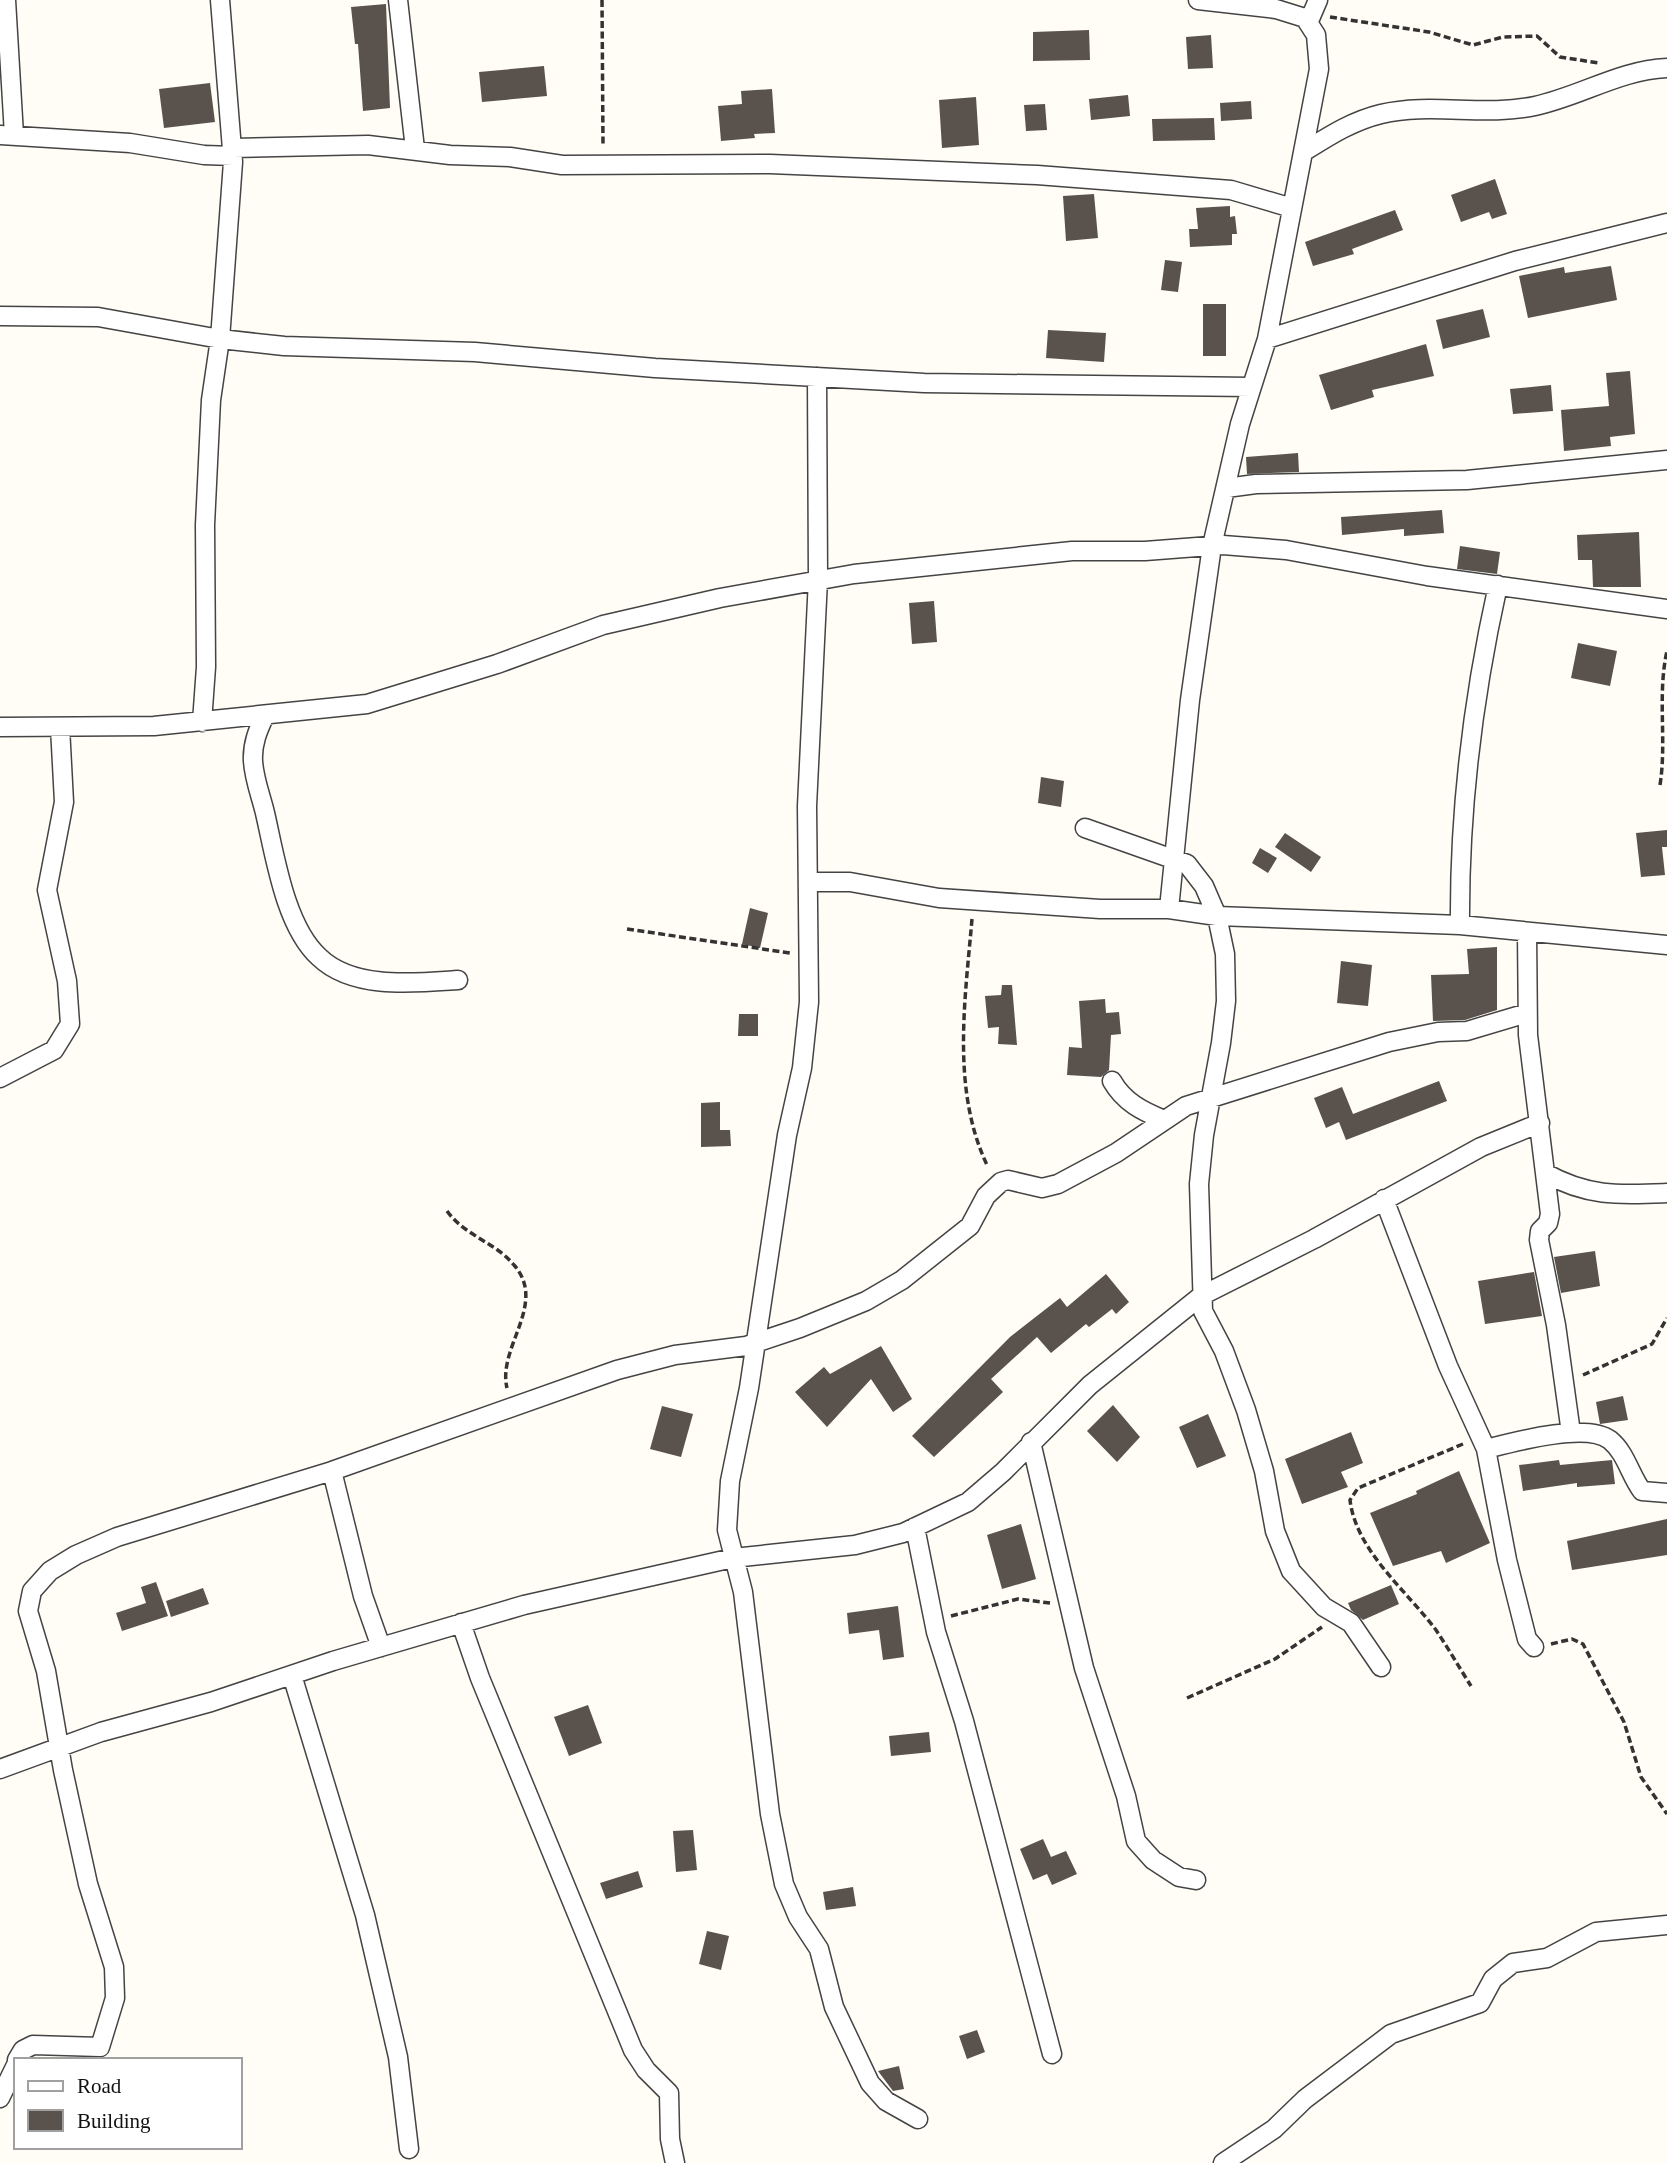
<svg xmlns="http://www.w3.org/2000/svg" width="1667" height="2163" viewBox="0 0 1667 2163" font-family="Georgia,serif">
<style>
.building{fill:#5a524d}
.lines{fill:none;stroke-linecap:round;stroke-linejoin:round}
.minor-casing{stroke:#444;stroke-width:21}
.path{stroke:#333;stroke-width:3.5;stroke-dasharray:7 3.5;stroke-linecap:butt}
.minor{stroke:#fff;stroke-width:18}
</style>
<rect width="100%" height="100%" fill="#fffdf5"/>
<!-- building -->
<path class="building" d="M386 4 390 108 363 111 358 44H355L351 7Z
M1089 30 1090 60 1033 61V32Z
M1211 35 1213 68 1188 69 1186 37Z
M544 66 547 96 482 102 479 72Z
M210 83 215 122 164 128 159 89Z
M772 89 775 133 754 134 755 138 721 141 718 106 742 104 741 91Z
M1128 95 1130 116 1091 120 1089 99Z
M976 97 979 145 942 148 939 100Z
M1251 101 1252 119 1221 121 1220 103Z
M1045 104 1047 130 1026 131 1024 105Z
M1214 118 1215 140 1153 141 1152 119Z
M1495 179 1507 214 1492 219 1489 212 1461 222 1451 195Z
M1094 194 1098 238 1066 241 1063 196Z
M1230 206V217L1235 216 1237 234H1232V245L1190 247 1189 229H1198L1196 208Z
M1395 210 1403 230 1352 249 1354 254 1313 266 1305 242Z
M1165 260 1182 262 1178 292 1161 290Z
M1611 266 1617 300 1528 318 1519 276 1564 267 1565 273Z
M1203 304H1226V356H1203Z
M1483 309 1490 337 1443 349 1436 320Z
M1048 330 1106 333 1104 362 1046 358Z
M1426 344 1434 376 1372 390 1374 397 1331 410 1319 375Z
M1630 371 1635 434 1610 437 1611 446 1564 451 1561 410 1609 406 1606 373Z
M1551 385 1553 411 1513 414 1510 389Z
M1298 453 1299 472 1247 474 1246 457Z
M1442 510 1444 533 1404 536V529L1342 535 1341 517Z
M1639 532 1641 587H1593L1592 560H1578L1577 535Z
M1460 546 1500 552 1497 574 1457 569Z
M934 601 937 642 912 644 909 603Z
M1578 643 1617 651 1610 686 1571 678Z
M1041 777 1064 781 1061 807 1038 803Z
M1667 830V847H1662L1665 875 1641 877 1636 833Z
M1285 833 1321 857 1311 872 1275 847Z
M1260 848 1277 858 1268 873 1252 863Z
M750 908 768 913 760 948 742 944Z
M1497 947V1010L1465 1020 1433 1021 1431 975 1469 974 1467 949Z
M1341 961 1372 965 1368 1006 1337 1003Z
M1002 985H1012L1017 1045 998 1044 999 1027 988 1028 985 996 1001 995Z
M1105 999 1106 1013 1119 1012 1121 1034 1111 1035 1109 1070 1101 1077 1067 1075 1069 1047 1082 1048 1079 1001Z
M739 1014H758V1036H738Z
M1439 1081 1447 1101 1346 1140 1339 1122 1326 1128 1314 1098 1342 1087 1353 1114Z
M720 1102V1130H730L731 1146 701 1147V1103Z
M1595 1251 1600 1286 1561 1293 1554 1257Z
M1534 1272 1542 1316 1485 1324 1478 1281Z
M1106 1274 1129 1302 1116 1314 1112 1309 1089 1327 1086 1324 1051 1353 1037 1337 991 1379 1003 1392 934 1457 912 1436 1010 1337 1060 1298 1067 1307Z
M881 1346 912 1399 893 1412 871 1379 827 1427 795 1392 824 1367 830 1374Z
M1623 1396 1628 1420 1600 1424 1596 1402Z
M1113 1405 1140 1437 1117 1462 1087 1431Z
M662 1406 693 1414 681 1457 650 1449Z
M1208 1414 1226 1456 1197 1468 1179 1427Z
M1351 1432 1363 1463 1341 1472 1348 1487 1302 1504 1285 1459Z
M1559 1460 1560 1465 1612 1460 1615 1484 1577 1487V1483L1523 1491 1519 1465Z
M1459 1471 1490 1543 1446 1563 1441 1551 1393 1566 1370 1513 1417 1494 1416 1491Z
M1667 1519V1555L1572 1570 1567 1541Z
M1021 1524 1036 1579 1002 1589 987 1535Z
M156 1582 168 1616 122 1631 116 1613 146 1603 141 1587Z
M1391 1585 1399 1604 1363 1620 1351 1610 1348 1603Z
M203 1588 209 1604 171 1617 166 1601Z
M898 1606 904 1657 883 1660 879 1630 849 1634 847 1613Z
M588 1705 602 1743 569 1756 554 1717Z
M929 1732 931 1752 891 1756 889 1736Z
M693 1830 697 1870 676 1872 673 1831Z
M1043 1839 1051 1857 1066 1851 1077 1874 1052 1885 1047 1874 1033 1880 1020 1849Z
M638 1871 643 1887 606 1899 600 1883Z
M853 1887 856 1906 826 1910 823 1892Z
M707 1931 729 1936 721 1970 699 1964Z
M977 2030 985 2052 967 2059 959 2036Z
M899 2066 904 2089 893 2091 878 2071Z"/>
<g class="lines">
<!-- minor casing -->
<g class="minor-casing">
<path id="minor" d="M6 0 14 135
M398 0 415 149
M1309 21 1318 0
M0 135 130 143 204 155 233 156
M233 148 368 145 450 155 510 157 562 165 770 164 1037 175 1231 190 1292 208
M1305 151C1329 136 1352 121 1381 114 1431 102 1484 117 1535 106 1581 96 1620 70 1667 68
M0 316 98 317 220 339 284 346 475 352 655 368 924 383 1251 387
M1267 339 1515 261 1667 223
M817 377 818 579 807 806 809 1002 802 1068 787 1135 749 1388 730 1481 727 1530 743 1592 770 1814 784 1884 798 1917 819 1949 834 2007 870 2083 886 2101 918 2119
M1226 488 1256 484 1467 480 1667 460
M265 715C258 730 252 744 253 761 254 779 261 796 265 813 275 856 285 926 319 957 353 990 415 983 458 980
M202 722 206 667 205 525 211 400 220 339 233 162 220 0
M0 727 154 726 367 704 497 664 603 625 720 598 854 574 1072 551H1145L1223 545 1286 550 1427 576 1667 609
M1085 828 1187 864 1204 886 1217 916 1225 954 1226 1001 1221 1043 1204 1135 1199 1184 1203 1311 1224 1351 1246 1410 1264 1471 1275 1531 1291 1571 1324 1607 1351 1623 1381 1667
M809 882H850L939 898 1100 909H1169L1217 916 1460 925 1667 945
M1169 909 1190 700 1212 546 1240 424 1267 339 1319 69 1316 35 1305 18 1276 9 1198 0
M1460 925C1459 811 1473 697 1498 585
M1527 932 1528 1035 1550 1214 1548 1223 1540 1231 1539 1240 1556 1325 1571 1433
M0 1078 54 1050 70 1024 67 981 47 890 64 802 60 727
M1112 1081C1124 1102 1142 1111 1164 1120
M1545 1173C1588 1197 1619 1195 1667 1193
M1384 1199 1448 1366 1486 1449 1507 1560 1527 1639 1534 1647
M1031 1442 1084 1668 1126 1796 1136 1841 1153 1860 1179 1877 1196 1880
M1486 1449C1514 1442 1586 1422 1610 1440 1626 1453 1630 1475 1642 1491L1667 1493
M332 1471 363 1596 381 1647
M915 1527 936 1632 964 1721 1052 2054
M461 1623 480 1678 633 2050 646 2070 669 2093 670 2139 675 2163
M292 1675 365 1915 398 2057 409 2149
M0 1769 101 1732 211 1702 333 1661 524 1605 733 1558 855 1545 903 1533 968 1502 1003 1472 1090 1385 1201 1296 1314 1239 1481 1147 1540 1123
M17 2060 23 2050 33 2045 100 2047 115 1998 114 1967 88 1884 63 1770 46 1671 28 1611 32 1591 50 1571 76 1555 117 1537 332 1471 617 1370 675 1355 746 1346 800 1328 866 1301 902 1280 970 1226 986 1196 1001 1182 1008 1180 1042 1188 1058 1184 1116 1153 1186 1106 1389 1042 1438 1032 1467 1031 1527 1013
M0 2098 16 2065
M1223 2163 1274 2129 1305 2099 1391 2034 1480 2003 1493 1979 1513 1963 1547 1958 1596 1932 1667 1925"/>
</g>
<!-- path -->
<path class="path" d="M602 0 603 145
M1330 17 1429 32 1473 45 1503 37 1537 36 1560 57 1599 63
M1660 785C1667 741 1657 695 1667 651
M972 919C965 1001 951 1091 988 1167
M627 929 790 953
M447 1211C465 1236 495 1242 514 1265 548 1304 497 1347 507 1388
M1583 1375 1652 1344 1667 1318
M1463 1444 1358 1488 1350 1500C1356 1551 1407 1591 1436 1630 1448 1648 1459 1667 1471 1686
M951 1616 1018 1599 1050 1603
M1551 1644 1572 1639 1583 1644 1624 1722 1641 1777 1667 1814
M1187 1698 1275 1659 1322 1627"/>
<!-- minor -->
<use href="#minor" class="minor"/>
</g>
<!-- legend -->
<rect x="14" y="2058" width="228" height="91" fill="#ffffff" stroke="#a0a0a0" stroke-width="2"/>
<rect x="28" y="2081" width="35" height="10" fill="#ffffff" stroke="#a0a0a0" stroke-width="2"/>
<text x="77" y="2093" font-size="21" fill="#111111">Road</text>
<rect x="28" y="2110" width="35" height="21" fill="#5a524d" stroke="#a0a0a0" stroke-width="2"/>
<text x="77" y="2128" font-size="21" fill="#111111">Building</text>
</svg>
